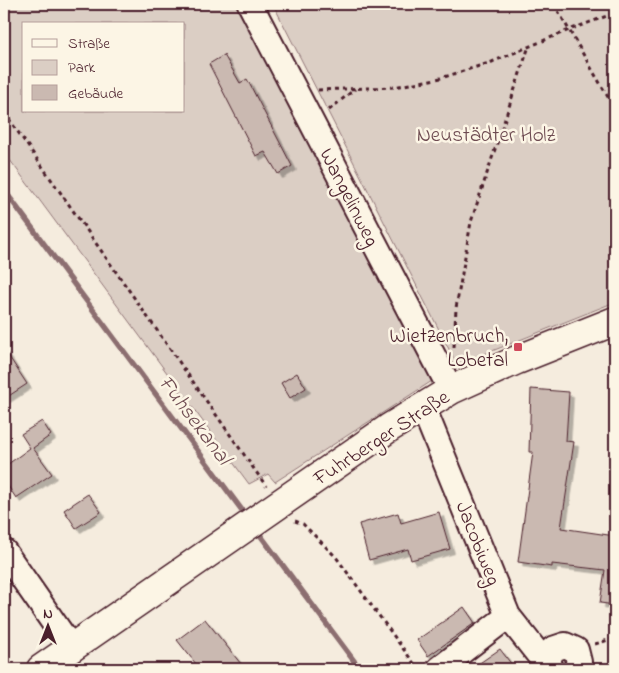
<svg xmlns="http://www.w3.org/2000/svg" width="619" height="673" viewBox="0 0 619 673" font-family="'Indie Flower',sans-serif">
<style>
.green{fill:#dbcec4;stroke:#927678;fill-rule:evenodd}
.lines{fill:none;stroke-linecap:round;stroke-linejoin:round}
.stream{stroke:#8c6e70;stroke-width:5.5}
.building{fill:#cab9b1;stroke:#4a1f2b;filter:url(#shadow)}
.minor-casing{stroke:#4a1f2b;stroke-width:28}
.major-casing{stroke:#4a1f2b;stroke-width:31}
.path{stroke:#4a1f2b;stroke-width:3;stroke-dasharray:4 4;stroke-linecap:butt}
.minor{stroke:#fcf5e5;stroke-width:24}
.major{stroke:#fcf5e5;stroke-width:28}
.poi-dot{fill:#d1495b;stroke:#fcf5e5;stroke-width:2}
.labels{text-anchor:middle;stroke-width:5;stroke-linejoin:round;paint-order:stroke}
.park-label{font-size:21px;fill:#6e4b51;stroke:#fcf5e5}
.street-label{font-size:21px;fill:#4a1f2b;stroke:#fcf5e5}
.poi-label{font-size:21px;fill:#4a1f2b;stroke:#fcf5e5;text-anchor:end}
.water-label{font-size:22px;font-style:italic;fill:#704d53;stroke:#fcf5e5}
</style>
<defs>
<filter id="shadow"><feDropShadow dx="4.5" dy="4.5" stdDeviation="0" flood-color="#0004"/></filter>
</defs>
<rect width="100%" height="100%" fill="#f5ecde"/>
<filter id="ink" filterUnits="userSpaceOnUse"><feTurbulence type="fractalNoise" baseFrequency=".02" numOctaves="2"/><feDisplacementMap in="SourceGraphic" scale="10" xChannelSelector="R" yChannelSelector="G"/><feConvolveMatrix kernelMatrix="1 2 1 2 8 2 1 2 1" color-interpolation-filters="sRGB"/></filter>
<g filter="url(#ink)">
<!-- green -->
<path class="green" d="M4 4H237L432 381 275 482 268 474 249 484 4 152ZM24 24H184V111H24Z
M273 4H615V302L457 365Z"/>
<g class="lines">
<!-- stream -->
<path class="stream" d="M4 190 247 517
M255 528 360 669"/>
</g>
<!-- building -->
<path class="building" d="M224 55 240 83 247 79 292 166 278 174 265 152 256 156 209 64Z
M4 349 27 384 4 399Z
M297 373 306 388 290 398 281 383Z
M531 389 569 392 566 441 574 442 561 528 615 536V605L600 603 605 570 552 564V567L518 562 533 452H529Z
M42 421 51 435 33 448 52 474 16 498 4 480V467L30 448 21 434Z
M88 494 101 512 76 528 64 510Z
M439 512 450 549 411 560 408 549 369 560 359 524 398 513 401 523Z
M464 607 475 623 428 656 417 640Z
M205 619 245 669H200L177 640Z
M500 649 515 669H471Z"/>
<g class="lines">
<!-- minor casing -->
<g class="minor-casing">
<path id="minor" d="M250 4 451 390
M423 407 508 616 550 669
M4 551 72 649
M439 669 508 616
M551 669 548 660 553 649 565 645 576 650 579 662 576 669"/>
</g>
<!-- major casing -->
<g class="major-casing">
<path id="major" d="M41 669 389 428 451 390 517 360 615 321"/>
</g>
<!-- path -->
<path class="path" d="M554 4 615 109
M318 90 394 87 441 78 492 62 569 30 615 13
M329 110 355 89
M4 112 266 486
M454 347 456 308 471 222 529 46
M295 521 303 524 336 557 418 669
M595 644 615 638"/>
<!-- minor -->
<use href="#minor" class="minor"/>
<!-- major -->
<use href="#major" class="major"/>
</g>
</g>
<!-- markers -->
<rect class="poi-dot" x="513" y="342" width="10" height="10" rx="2.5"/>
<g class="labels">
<!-- park labels -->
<g class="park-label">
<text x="486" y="141">Neustädter Holz</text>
</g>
<!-- street labels -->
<g class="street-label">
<text transform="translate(350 197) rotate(63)" y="7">Wangelinweg</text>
<text transform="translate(381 437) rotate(-33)" y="7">Fuhrberger Straße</text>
<text transform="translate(479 543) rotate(68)" y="7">Jacobiweg</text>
</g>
<!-- poi labels -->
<g class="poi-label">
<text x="508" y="342">Wietzenbruch,<tspan x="508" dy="24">Lobetal</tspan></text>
</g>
<!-- water labels -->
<g class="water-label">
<text transform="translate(196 419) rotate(53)" y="8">Fuhsekanal</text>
</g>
</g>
<!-- margin -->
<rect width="619" height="673" fill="none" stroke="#fcf5e5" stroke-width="20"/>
<rect x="10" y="10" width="599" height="653" fill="none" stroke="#4a1f2b" stroke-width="2" filter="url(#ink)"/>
<!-- legend -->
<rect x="22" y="22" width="162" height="90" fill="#fcf5e5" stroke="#b59f9b"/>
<rect x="32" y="39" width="25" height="8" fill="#fcf5e5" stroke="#b59f9b"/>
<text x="68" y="48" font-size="15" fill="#4a1f2b">Straße</text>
<rect x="32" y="60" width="25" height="15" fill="#dbcec4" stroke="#b59f9b"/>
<text x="68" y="72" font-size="15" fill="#4a1f2b">Park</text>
<rect x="32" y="85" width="25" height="15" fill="#cab9b1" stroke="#b59f9b"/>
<text x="68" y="98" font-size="15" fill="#4a1f2b">Gebäude</text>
<!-- north arrow -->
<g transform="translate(48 626)" stroke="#fcf5e5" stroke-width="4" paint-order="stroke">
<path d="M0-4L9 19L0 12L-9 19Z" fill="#4a1f2b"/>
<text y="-8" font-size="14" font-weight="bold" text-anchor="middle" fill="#4a1f2b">N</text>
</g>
</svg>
